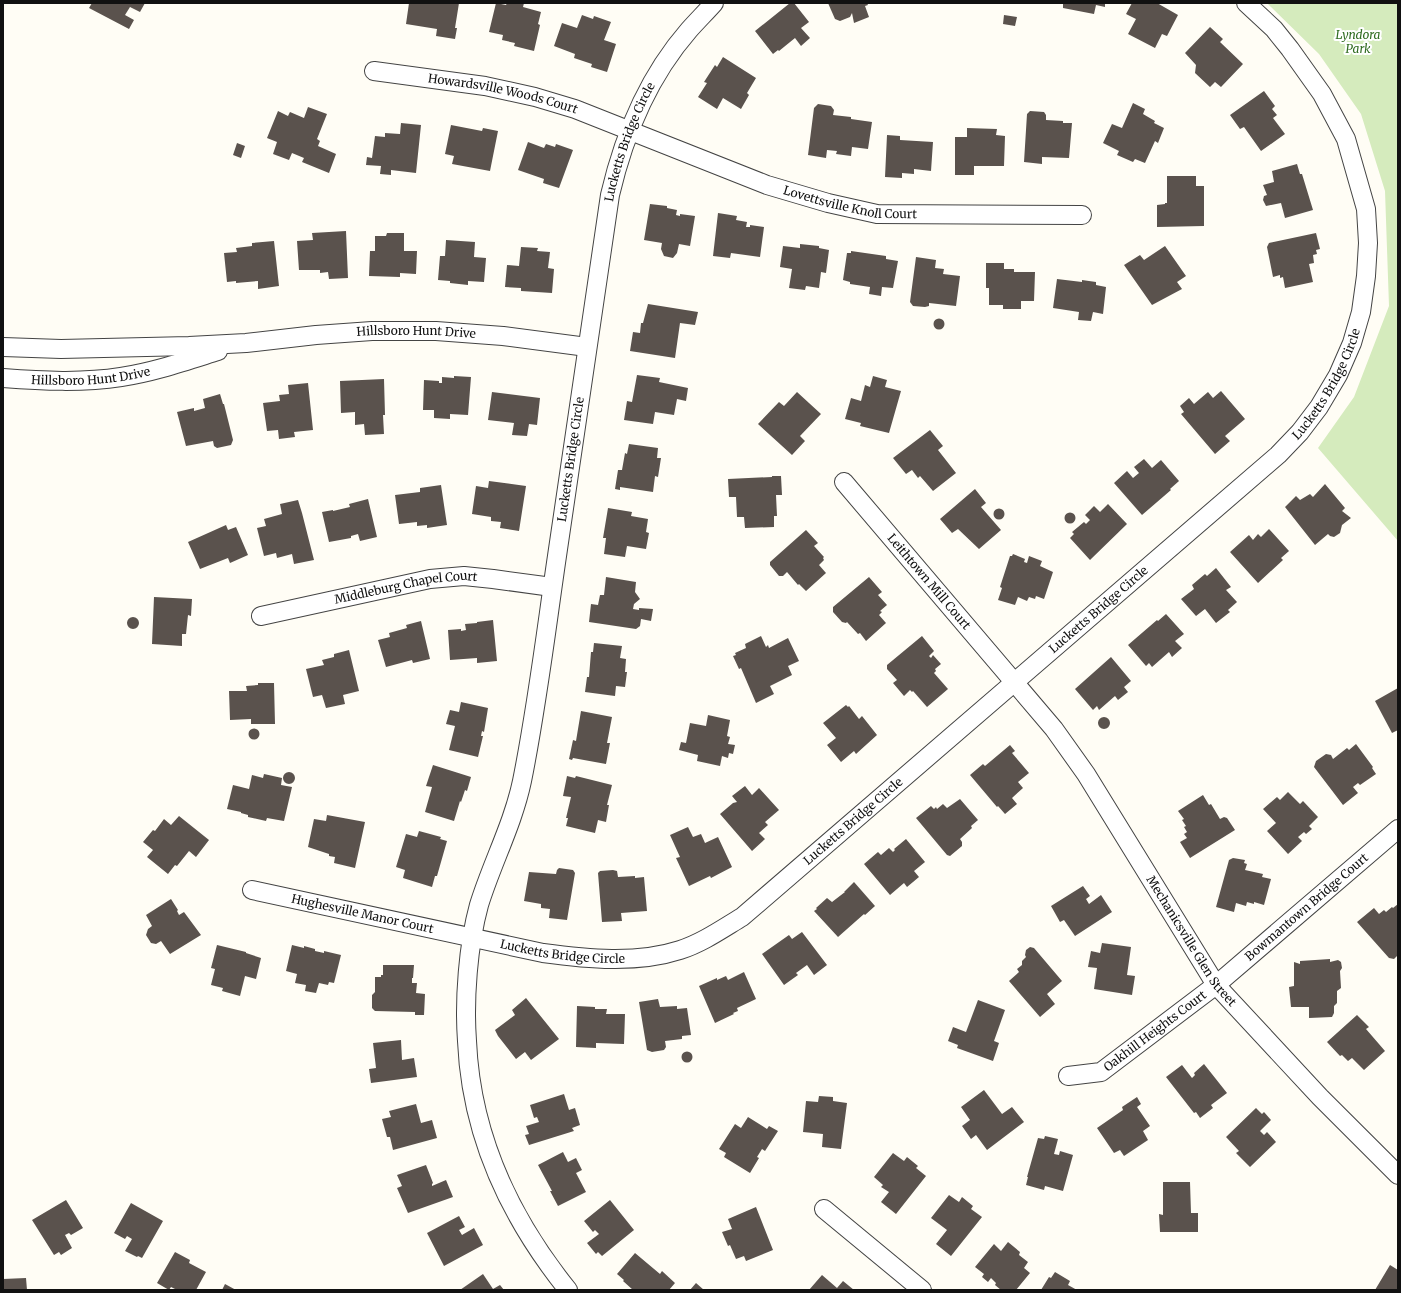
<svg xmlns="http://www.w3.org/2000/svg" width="1401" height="1293" viewBox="0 0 1401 1293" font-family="Merriweather,serif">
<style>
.green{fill:#d5ebbd}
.building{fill:#5a524d}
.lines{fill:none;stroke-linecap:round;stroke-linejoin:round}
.street-casing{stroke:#444;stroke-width:20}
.street{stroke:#fff;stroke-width:18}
.labels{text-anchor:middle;stroke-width:4;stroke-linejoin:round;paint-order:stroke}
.park-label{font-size:12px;font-style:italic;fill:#2f6b1f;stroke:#fff}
.street-label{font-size:12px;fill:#111;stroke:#fff}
</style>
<rect width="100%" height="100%" fill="#fffdf5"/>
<!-- green -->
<path class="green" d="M1267 3H1398V541L1318 448 1354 397 1389 306 1385 191 1361 114 1319 54Z"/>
<!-- building -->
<path class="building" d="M92 3H145L140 12 130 7 125 15 134 20 129 29 89 8Z
M409 3H459L455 28H457L455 39 436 36 437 29 406 24Z
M496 3 506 5 507 3H524L523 7 541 12 538 24 540 25 534 51 514 46 515 43 502 40 503 35 489 32Z
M790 3H794L809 22 801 28 810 38 801 46 795 38 779 51 778 50 773 54 755 31Z
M828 3H867L868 5 865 6 869 17 854 23 852 13 850 17 840 21 835 19Z
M1063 3H1105V7L1096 5 1094 14 1063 8Z
M1132 3H1157L1178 15 1167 36 1162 34 1155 48 1128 34 1136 19 1126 14Z
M582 15 593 19 594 16 611 22 604 40 616 44 607 72 591 67 592 64 574 58 575 54 554 46 562 23 577 28Z
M1004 15 1017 17 1015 26 1003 24Z
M1210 27 1223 39 1220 42 1243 64 1221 87 1215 82 1210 87 1195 73 1196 65 1185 53Z
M723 57 756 78 747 93 749 95 741 109 723 98 717 109 698 97 707 83 704 82 715 65 717 67Z
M1264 91 1275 106 1272 109 1277 115 1273 118 1285 134 1261 151 1244 127 1240 129 1230 115Z
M1133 103 1145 109 1143 114 1155 121 1154 123 1164 128 1158 143 1155 141 1145 163 1135 159 1133 162 1117 155 1119 151 1103 143 1112 124 1122 128Z
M818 104 831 106 834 110 833 115 851 117V119L872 122 868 149 852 147 851 156 836 154 837 151 827 150 826 158 808 155 814 108Z
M308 107 327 114 317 139 320 141 318 146 336 154 329 173 302 162 304 158 292 153 289 160 273 154 277 142 267 138 278 111 288 116 290 112 304 118Z
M1030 111 1044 112 1046 115V120L1063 121V123H1072L1069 158 1042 157V164L1024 162 1027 114Z
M401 123 421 125 416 173 391 170V175L380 174 381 166 366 165 367 157 372 158 375 136 385 137V133L400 134Z
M451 125 482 131 483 128 498 131 490 171 452 164 454 156 445 154Z
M967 128 997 129 996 135 1005 136 1004 166H974V175H955V137H967Z
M887 135 900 136V140L933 142 931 171 914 169V174L902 173V178L885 177Z
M528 142 544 148 546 144 555 147 556 144 573 150 559 188 543 183 544 179 518 170Z
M237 143 245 146 241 158 233 155Z
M1297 164 1300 174H1302L1313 210 1285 218 1281 203 1266 206 1263 200 1264 196 1267 195 1263 185 1274 182 1272 171Z
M1167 176H1196V186H1204V226L1157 227V205L1165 204V203H1167Z
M650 204 667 206V208L677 210 676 215 680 216V214L695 216 690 246 679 244 677 253 673 258 664 256 661 249 662 243 644 240Z
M718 213 737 216 736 220 747 222 746 227H750V225L764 227 760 257 731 253 730 258 713 256Z
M346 231 348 278 329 279 328 272 320 273V270H299L297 241 313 240 312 233Z
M387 233H404V251H417L416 274 400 273V277L369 276 370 251H375V236H386Z
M1316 233 1320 249 1316 250 1317 254 1313 255 1314 263 1309 264 1313 282 1285 288 1283 277 1280 278V275L1273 277 1267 247 1269 243Z
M446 240 475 242 474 257 486 258 484 282 468 281V285L450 283V281L438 280 440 256H445Z
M274 241 279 286 258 289V281L236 283V281L227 282 224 253 237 252 236 248 252 246V243Z
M800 244 819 246V248L829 250 826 273 821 272 819 288 806 286 805 290 789 288 792 269 780 267 783 246 800 248Z
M1165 246 1186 276 1177 282 1182 289 1152 305 1124 265 1140 255 1144 260Z
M521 247 538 248 537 251 550 252 548 268 554 269 552 293 521 291V288L505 287 507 265 519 266Z
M851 251 886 256V259L898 261 893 288 882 287 881 296 869 294 870 287 850 284V282L843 280 847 253H851Z
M916 257 936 260 935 268 944 269 943 274 960 276 956 306 929 303V306L925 307 913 306 910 302Z
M986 263H1004V269H1014V272H1035L1034 301H1021V309H1003V305H989V288H986Z
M1057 279 1082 282V280L1096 282V285L1106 287 1103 314 1093 312 1091 321 1078 320 1079 312 1053 308Z
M648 304 698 312 695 325 680 323 675 358 630 351 633 332 640 333 641 323H643Z
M933.5 324a5.5 5.5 0 1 1 11 0a5.5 5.5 0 1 1-11 0Z
M637 375 660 378 659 382 688 388 686 401 677 399 674 415 655 412 653 424 624 420 627 401 632 402Z
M454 376 471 377 468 415 450 414V419L434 418V410H423L424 380 439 381V383H442V377L454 378Z
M873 376 887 380 885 387 901 391 889 433 860 426 861 423 845 419 851 398 861 401 865 385 870 387Z
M384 379 385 415H383L384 434 365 435 364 424 355 425V412L341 413 340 381Z
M308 383 313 430 294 432 295 437 279 439 278 430 267 431 263 403 280 401 279 395 289 394 288 385Z
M1221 391 1245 419 1225 436 1230 441 1215 454 1181 414 1184 412 1180 406 1189 398 1194 404 1208 392 1213 398Z
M492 392 540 398 537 425 529 424 527 436 512 435 514 423 488 420Z
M797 392 821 414 800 436 805 441 792 455 758 424 779 402 784 406Z
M220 394 223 404H224L233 440 231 445 217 448 214 446 213 441 186 446 177 412 194 408V411L205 408 203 399Z
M930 430 943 446 938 450 956 473 933 491 920 476 918 478 912 470 906 474 893 458Z
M629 444 658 448 657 458H661L658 477 655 476 653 492 620 487V490L615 489 618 470H622L625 453 627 454Z
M1144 459 1152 468 1161 460 1179 481 1170 489 1171 490 1142 515 1114 483 1127 471 1133 478 1139 473 1134 467Z
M772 476H781L782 495H776L777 516H774V527L745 528 744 517H737L736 497H729L728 479 772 477Z
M489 481 526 486 519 531 500 528 501 522 491 521V517L472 514 476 486 488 488Z
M1325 484 1345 508 1342 511 1351 518 1342 525 1340 533 1334 537 1330 536 1328 534 1315 545 1285 507 1296 496 1300 500 1310 494 1313 497Z
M441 485 447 525 427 528V525L417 526V522L399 524 395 495 420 492V488Z
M975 489 986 503 981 507 1001 530 979 549 958 529 952 533 940 519Z
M368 499 377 537 360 541 358 534 351 536V538L329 542 322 512 333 510V511L350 507 349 504Z
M298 500 302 513 314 560 294 564 292 554 277 558 276 553 264 556 257 528 266 526 264 519 282 514 280 504Z
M1108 504 1127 524 1090 560 1070 538 1074 534 1072 532 1084 522 1086 524 1090 520 1085 515 1094 506 1100 512Z
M608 508 632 512 631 516 648 519 646 532 649 533 646 549 627 546 625 557 604 554 606 538H603Z
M993.5 514a5.5 5.5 0 1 1 11 0a5.5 5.5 0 1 1-11 0Z
M1064.5 518a5.5 5.5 0 1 1 11 0a5.5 5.5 0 1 1-11 0Z
M226 525 228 530 236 527 248 555 230 563 228 558 200 569 188 542Z
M1269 529 1289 551 1281 558 1283 560 1258 583 1230 552 1249 535 1253 540 1258 534 1261 537Z
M806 530 818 543 814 546 824 557 823 558 824 560 819 565 826 573 806 591 799 584 798 585 787 572 783 576H779L770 565V562Z
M1013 554 1025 559 1024 562 1027 563 1029 556 1042 561 1040 566 1053 572 1044 599 1036 596 1035 599 1029 597 1027 601 1018 597 1015 605 998 600 1002 588 1000 587 1010 556H1012Z
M1216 568 1231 587 1226 590 1237 602 1228 610 1230 612 1216 623 1205 609 1196 616 1181 599 1194 589 1192 585 1205 574 1207 576Z
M606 577 636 582 635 592 640 599 634 604 633 609 639 610V608L653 609 651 621 641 619 640 626 636 629 589 622 591 604 598 605 600 595H604Z
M869 577 882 592 878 595 887 605 880 611 882 612 879 615 886 623 866 641 860 633 858 634 847 622 846 623 842 622 833 612V607Z
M154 597 192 599 191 616 188 615 186 634H182V646L152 644Z
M1166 614 1184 634 1175 641 1182 648 1172 657 1169 652 1152 667 1149 663 1146 666 1128 645 1157 620 1158 621Z
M127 623a6 6 0 1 1 12 0a6 6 0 1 1-12 0Z
M493 620 497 661 477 663V658L450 660 448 630 461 629V631L466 630 465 624 477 623V622Z
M421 621 430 659 413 663 412 660 386 667 378 640 390 637 389 633 407 628 406 625Z
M761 636 766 647 768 645 769 648 788 638 799 661 788 666 792 675 770 686 774 694 756 703 741 668 739 669 733 656 736 655 735 653 746 648 745 644Z
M922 636 934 651 929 656 931 658 933 655 941 664 935 669 936 671 934 673 948 689 927 707 913 691 912 692 910 690 904 696 893 683 897 680 887 669V665Z
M594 643 622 646 620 658 626 659 625 672H627L625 687 616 686 615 696 585 692 587 677H589L591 652H593Z
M349 650 359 691 343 695 345 704 326 708 322 695 313 697 306 669 324 665 322 660 334 657V654Z
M1111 657 1131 681 1124 687 1128 692 1118 700 1115 696 1099 710 1097 706 1093 710 1075 689Z
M258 683H274L275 724H251V719L230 720 229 691H247L246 686 258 685Z
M1398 688V730L1392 733 1375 701Z
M461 702 488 708 484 732 482 731 481 736H483L478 757 449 750 455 726 446 724 450 710 459 712Z
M846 705 848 707 849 706 859 719 862 716 877 735 856 754 854 751 841 762 827 745 836 738 823 723Z
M581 711 612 717 607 743H610L606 764 573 758 572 760 569 759 573 740 576 741Z
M708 715 730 720 727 736 730 737 728 744 735 745 733 754 729 753 728 758 722 756 720 766 697 761 698 755 679 750 681 742 686 743 690 723 706 726Z
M1098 723a6 6 0 1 1 12 0a6 6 0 1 1-12 0Z
M248.5 734a5.5 5.5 0 1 1 11 0a5.5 5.5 0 1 1-11 0Z
M1356 744 1373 767 1372 768 1376 774 1360 785 1358 783 1353 787 1358 793 1343 805 1314 767 1316 761 1326 754 1331 755 1333 759 1347 748 1349 750Z
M1010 745 1015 751 1012 753 1029 773 1018 782 1023 788 1012 798 1017 804 1005 814 998 806 997 807 970 775 983 764 985 766Z
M433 765 471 777 467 791 465 790 461 802 460 801 454 821 425 812 432 787 426 786Z
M283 778a6 6 0 1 1 12 0a6 6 0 1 1-12 0Z
M264 774 282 778 281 785 292 787 284 821 267 818 266 821 248 817V815L241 813V812L227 809 233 785 249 789 252 775 263 778Z
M567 776 575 778 576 776 612 785 607 805H609L606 822 598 820 595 833 566 826 568 818H566L571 797 563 796Z
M745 786 752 795 759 788 779 810 765 822 768 825 759 833 765 839 752 851 720 814 733 803 737 802 732 796Z
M1288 792 1300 804 1303 801 1318 817 1309 826 1312 829 1306 834 1304 832 1298 837 1302 841 1288 854 1267 831 1276 823 1263 809 1277 797 1280 800Z
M1203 795 1209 805 1211 804 1220 819 1224 817 1227 818 1235 830 1190 858 1180 842 1187 838 1184 834 1187 832 1184 827 1186 826 1182 820 1184 819 1178 811Z
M960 799 978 820 971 826 972 828 960 839 962 842V846L950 856 947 855 916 818 931 806 934 809 936 807 937 809 943 804 947 808Z
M327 815 365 822 355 868 334 863 335 857 329 856V854L308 847 314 819 326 821Z
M179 816 209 840 196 857 189 851 177 866 175 865 168 874 147 857 153 850 143 842 153 830 155 831 164 819 171 825Z
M688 827 693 837 701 834 705 843 718 837 732 867 711 878 710 876 689 886 676 858 680 857 670 835Z
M419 831 441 837 440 839 447 841 437 876H435L432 887 403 878 405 870 396 867 406 834 417 837Z
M906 839 925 862 914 871 919 877 907 887 904 883 890 895 864 864 878 852 881 855 889 848 893 852 895 850 894 849Z
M1233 858 1245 860 1244 863 1247 864 1245 870 1263 874 1262 877 1271 879 1264 905 1254 902V904L1247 902 1246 906 1236 903 1234 912 1216 907 1229 860Z
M559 868 573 870 575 873 567 920 549 918 550 909 541 908V904L524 901 529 872 556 874 557 870Z
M613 870 617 871 618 877 635 876V878L644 877 647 911 621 913 622 921 602 922 598 873 600 871Z
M854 882 875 906 865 915 864 914 838 937 814 911 817 909 816 908 827 898 832 902 845 892H844Z
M1083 886 1090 896 1086 899 1089 904 1101 895 1112 912 1075 936 1064 920 1060 922 1051 906Z
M171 899 178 910 177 911 179 915 184 912 201 935 170 954 161 941 156 944 151 943 146 935 148 929 152 926 146 915Z
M1398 904V955L1394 959 1389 958 1357 922 1374 908 1379 914 1384 910 1386 912 1392 907 1393 908Z
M802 932 827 965 814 975 807 965 796 973 798 975 784 985 762 954 789 935 792 939Z
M1102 943 1131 947 1127 975 1135 976 1132 995 1094 989 1097 968 1088 967 1091 951 1100 953Z
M217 945 246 952V953L261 958 256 979 245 976 240 996 222 991 223 988 211 985 215 969 211 968Z
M292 945 304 948V946L315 949V951L324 953V951L341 955 334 983 329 982 328 985 319 983 316 993 305 991 306 985 295 983 297 974 286 971Z
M1030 947 1034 948 1062 981 1047 994 1055 1004 1040 1017 1009 981 1019 972 1017 969 1022 965V961L1026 957 1025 955 1026 950Z
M1330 959V962L1338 960 1341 962 1342 968 1340 971 1341 988 1337 991V1003L1334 1006V1013L1332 1017 1309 1018V1007H1291L1289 987 1294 986V962L1300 964V961Z
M383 965H414L413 978H412V983H417L416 993 425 994 424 1015H415V1012L375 1011 372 1008V995L375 992V977H381V975H383Z
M744 972 756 999 737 1008 738 1011 733 1013 734 1014 715 1023 699 986 717 978V980L726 976 728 980Z
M526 998 559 1039 531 1060 525 1052 516 1059 498 1036 495 1030 515 1015 512 1010Z
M658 999 660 1007 677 1006V1009L687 1008 691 1035 682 1036V1039L665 1041 666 1047 664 1050 652 1052 647 1050 639 1002Z
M978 1000 1005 1010 994 1041 999 1043 993 1061 957 1048 958 1045 948 1041 953 1027 966 1032Z
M577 1006 595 1007V1009H607L606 1014H625L624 1044 596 1043V1048L576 1047Z
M1357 1015 1369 1027 1366 1029 1385 1051 1364 1070 1352 1058 1348 1061 1342 1055 1340 1056 1327 1042Z
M401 1040 402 1060 414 1058 417 1077 371 1083 369 1069 376 1068 373 1043Z
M681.5 1057a5.5 5.5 0 1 1 11 0a5.5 5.5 0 1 1-11 0Z
M1204 1064 1227 1093 1211 1105 1213 1108 1200 1118 1196 1112 1194 1113 1166 1077 1182 1065 1192 1078 1195 1075 1194 1073Z
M984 1090 1002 1114 1012 1107 1024 1122 987 1150 976 1135 971 1139 962 1126 970 1120 961 1107Z
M564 1094 569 1110 575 1108 580 1125 572 1128 574 1131 529 1145 525 1135 529 1134 526 1126 539 1122 537 1117 534 1118 530 1105Z
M819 1096 833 1097V1101L847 1103 841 1149 822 1147 823 1134 803 1132 806 1101 818 1102Z
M1137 1097 1141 1104 1137 1107 1150 1126 1143 1131 1148 1140 1124 1156 1120 1150 1114 1153 1097 1128 1123 1110 1122 1107Z
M416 1104 421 1123 432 1120 437 1138 393 1150 390 1137H387L382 1119 391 1117 389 1111Z
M1256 1108 1262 1114 1264 1112 1271 1120 1260 1131 1264 1135 1267 1132 1276 1142 1250 1167 1236 1153 1239 1151 1226 1137Z
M748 1117 767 1129 769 1126 778 1131 765 1151 762 1149 757 1157 759 1158 750 1173 724 1157 726 1153 719 1149 735 1124 741 1128Z
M1045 1136 1058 1139 1054 1154 1059 1155 1060 1151 1073 1155 1063 1191 1045 1186 1044 1190 1026 1185 1028 1177H1027L1038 1138 1044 1139Z
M563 1152 568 1162 576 1158 582 1170 576 1173 586 1192 558 1206 550 1191H552L538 1165Z
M893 1153 904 1161 907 1157 918 1166 916 1168 926 1176 896 1214 881 1202 889 1192 881 1187 883 1185 874 1177Z
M426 1165 433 1183 432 1184V1186L446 1180 453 1197 408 1213 397 1188 402 1186 397 1175Z
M1163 1182H1190L1191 1213H1198V1232H1160L1159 1214 1163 1215Z
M949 1195 959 1202 962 1197 973 1206 971 1209 982 1217 951 1256 936 1244 947 1230 931 1218Z
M66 1200 83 1228 71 1235 69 1233 65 1235 72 1248 61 1255 59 1252 54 1255 32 1220Z
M610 1200 634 1230 602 1256 598 1252 596 1254 587 1243 599 1234 595 1230 593 1232 584 1221Z
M131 1203 163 1221 142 1258 138 1256 137 1257 125 1251 132 1239 127 1236 125 1239 114 1233Z
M756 1207 773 1250 746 1261 744 1256 736 1259 730 1245 728 1246 722 1232 732 1229 728 1219Z
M459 1216 465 1227 459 1230 462 1235 474 1228 483 1245 444 1266 427 1233Z
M1008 1242 1020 1252 1019 1255 1028 1262 1024 1268 1030 1273 1016 1290H1001L995 1285 996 1283 991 1278 988 1282 982 1277 984 1274 975 1267 994 1244 1001 1251Z
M175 1252 190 1260 189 1263 206 1272 196 1290H174L175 1289 171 1287 169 1290 157 1283Z
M635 1253 660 1274 662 1271 675 1283 669 1290H633L623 1281 624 1280 617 1274Z
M1390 1265 1398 1270V1290H1375Z
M1055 1272 1070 1281 1068 1285 1077 1290H1041L1049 1277 1051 1278Z
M483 1274 493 1289 500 1285 504 1290H460Z
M822 1275 837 1288 843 1281 854 1290H809Z
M26 1278 27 1290H3V1279Z
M696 1283 704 1290H690Z
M225 1284 236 1290H222Z"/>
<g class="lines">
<!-- street casing -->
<g class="street-casing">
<g id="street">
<path id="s1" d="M374 71 485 86 535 97 575 109 767 185 828 203 877 214 1082 215"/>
<path id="s2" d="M3 347 61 349 189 346 246 343 316 335 372 331H436L503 336 587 347"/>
<path id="s3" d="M3 378C42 381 83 383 121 377 154 372 186 361 218 351"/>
<path id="s4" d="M844 482 1054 729 1086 774 1216 985 1320 1097 1398 1175"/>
<path id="s5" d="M261 616 430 579 464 576 493 579 552 587"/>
<path id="s6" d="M252 890 543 953C587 959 637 964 680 950 702 943 722 929 742 917L1278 455 1300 432 1319 407 1338 375 1352 343 1361 312 1366 276 1368 243 1366 209 1346 139 1322 94 1290 49 1274 29 1246 3"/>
<path id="s7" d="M1068 1076 1101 1072 1216 985 1398 829"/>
<path d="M824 1209 922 1290"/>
<path id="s8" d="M568 1290C510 1218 471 1134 467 1041 464 1000 468 945 479 905 492 863 513 824 522 781 537 707 546 631 557 556 574 435 592 315 610 195 624 135 648 77 689 30 697 21 706 12 714 3"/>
</g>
</g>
<!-- street -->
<use href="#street" class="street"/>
</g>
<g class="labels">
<!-- park labels -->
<g class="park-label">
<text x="1358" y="39">Lyndora<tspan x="1358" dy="14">Park</tspan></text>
</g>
<!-- street labels -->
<g class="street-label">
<text dy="4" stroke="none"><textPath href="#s1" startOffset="131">Howardsville Woods Court</textPath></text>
<text dy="4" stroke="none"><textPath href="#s8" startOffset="1191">Lucketts Bridge Circle</textPath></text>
<text dy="4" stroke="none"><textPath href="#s1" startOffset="497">Lovettsville Knoll Court</textPath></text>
<text dy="4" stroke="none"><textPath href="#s2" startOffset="414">Hillsboro Hunt Drive</textPath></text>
<text dy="4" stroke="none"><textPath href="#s3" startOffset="88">Hillsboro Hunt Drive</textPath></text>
<text dy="4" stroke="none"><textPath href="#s6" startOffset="1301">Lucketts Bridge Circle</textPath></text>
<text dy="4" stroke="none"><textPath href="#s8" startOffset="867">Lucketts Bridge Circle</textPath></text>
<text dy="4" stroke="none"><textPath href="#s4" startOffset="131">Leithtown Mill Court</textPath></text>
<text dy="4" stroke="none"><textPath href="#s5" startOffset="148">Middleburg Chapel Court</textPath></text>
<text dy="4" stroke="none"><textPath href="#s6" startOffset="977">Lucketts Bridge Circle</textPath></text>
<text dy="4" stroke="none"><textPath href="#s6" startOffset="653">Lucketts Bridge Circle</textPath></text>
<text dy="4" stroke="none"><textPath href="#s7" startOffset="297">Bowmantown Bridge Court</textPath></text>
<text dy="4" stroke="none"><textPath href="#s6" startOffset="113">Hughesville Manor Court</textPath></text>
<text dy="4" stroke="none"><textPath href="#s4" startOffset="577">Mechanicsville Glen Street</textPath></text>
<text dy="4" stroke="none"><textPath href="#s6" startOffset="317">Lucketts Bridge Circle</textPath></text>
<text dy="4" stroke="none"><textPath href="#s7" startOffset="101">Oakhill Heights Court</textPath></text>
</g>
</g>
<!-- border -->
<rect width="1401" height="1293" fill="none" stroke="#111111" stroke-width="8"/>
</svg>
